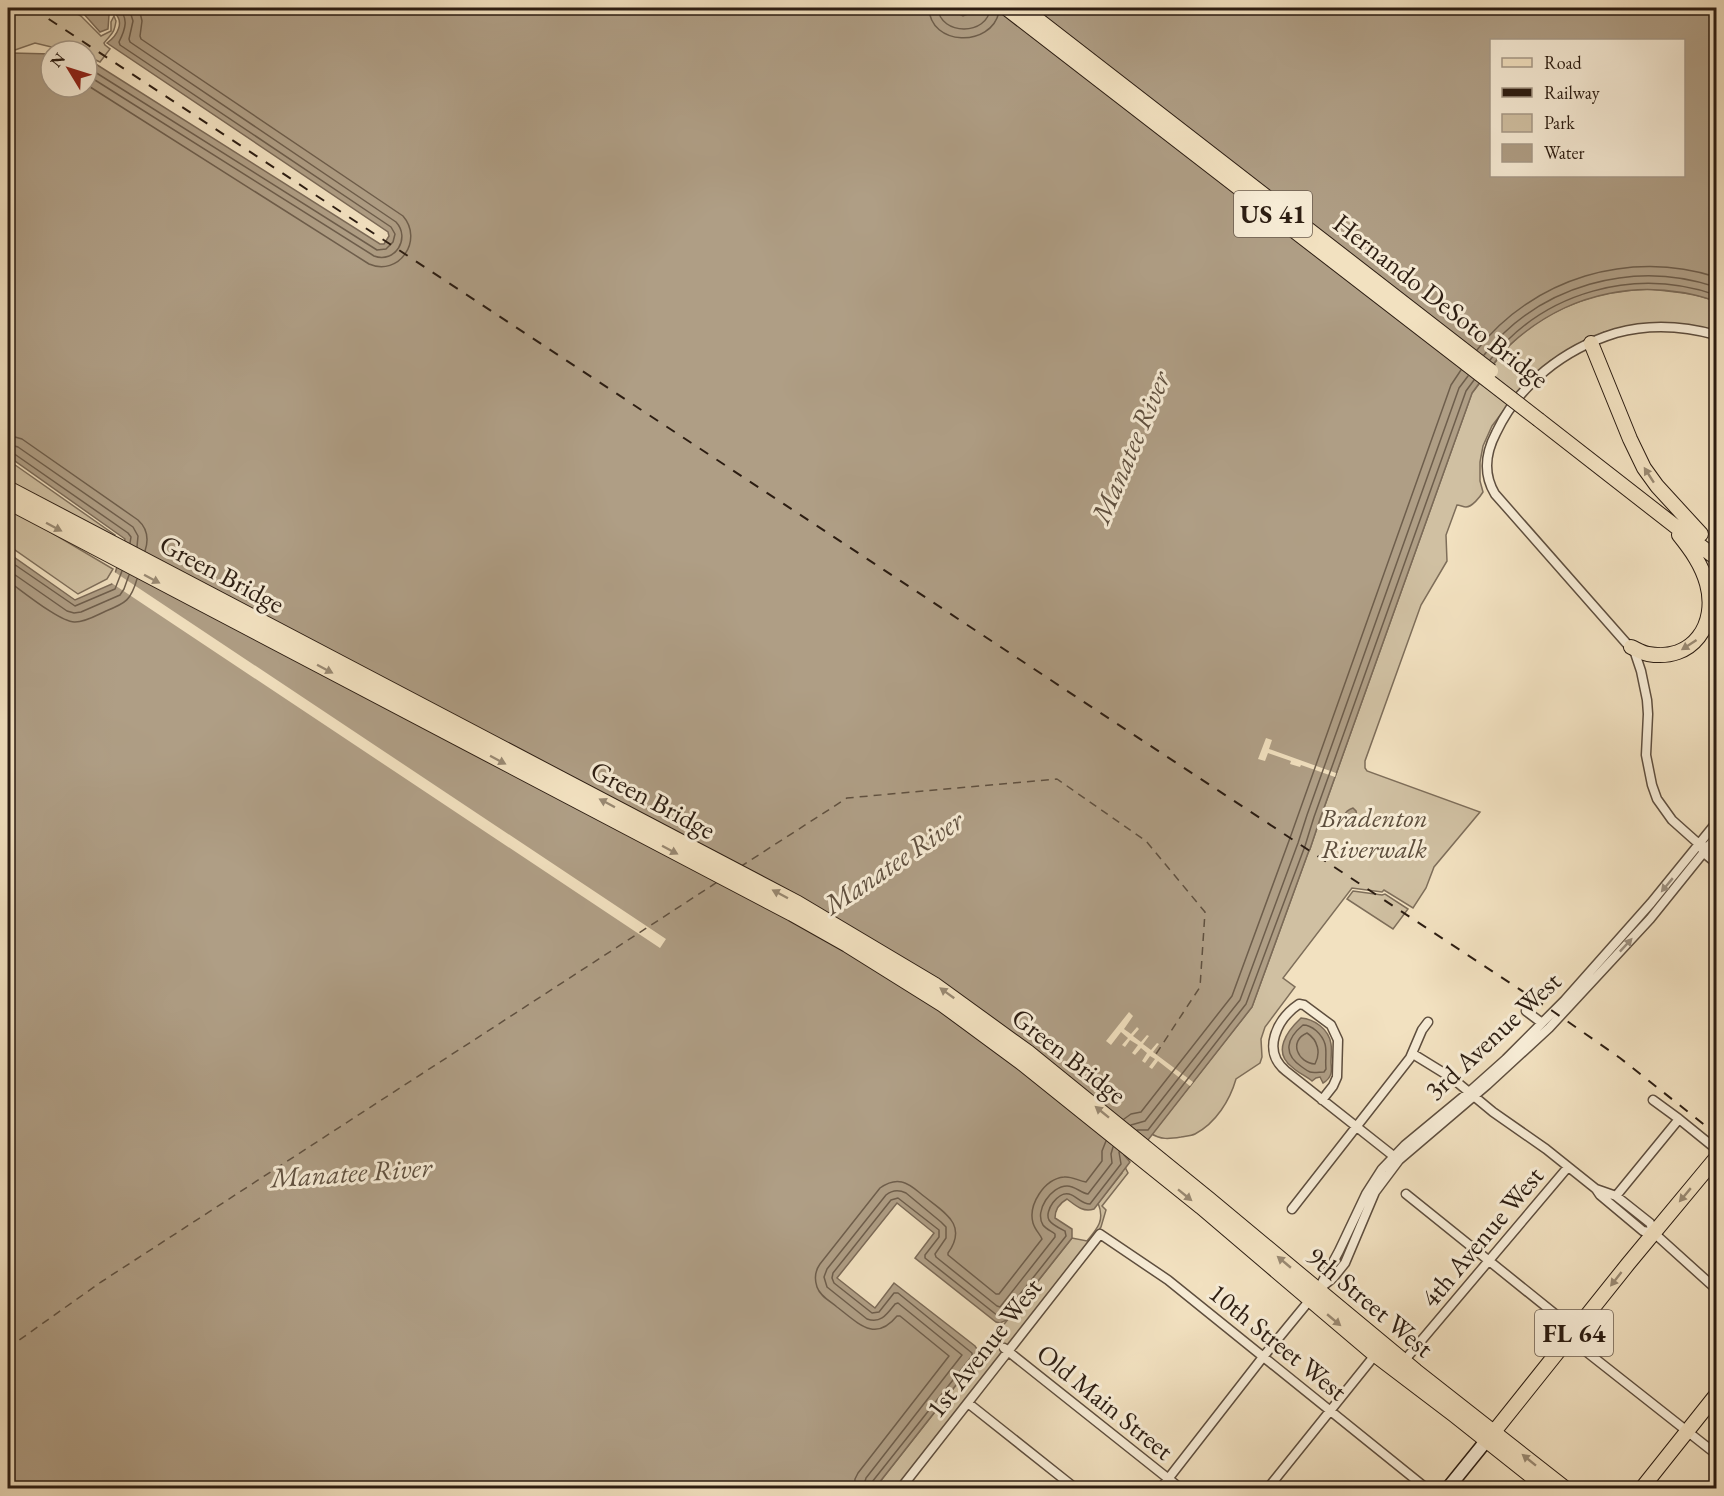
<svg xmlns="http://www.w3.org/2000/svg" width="1724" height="1496" viewBox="0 0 1724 1496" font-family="'EB Garamond',serif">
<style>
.green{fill:#d0c0a2;stroke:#7e6e5a;stroke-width:1.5}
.water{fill:#af9e85;stroke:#7b6a57;stroke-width:1.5;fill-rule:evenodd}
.pier{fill:#f2e1c0}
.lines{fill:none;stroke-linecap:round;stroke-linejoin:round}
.shore{stroke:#6e5e4c;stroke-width:1.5}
.ferry{stroke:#605140;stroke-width:1.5;stroke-dasharray:8 6;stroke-linecap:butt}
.minor-casing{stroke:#5e4e3e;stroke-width:11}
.secondary-casing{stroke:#2c1d12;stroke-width:15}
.primary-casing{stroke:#2c1d12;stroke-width:16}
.trunk-casing{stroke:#2c1d12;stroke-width:16}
.minor{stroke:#f7ecd6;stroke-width:8}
.secondary{stroke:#f7ecd6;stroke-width:12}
.primary{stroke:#f2e1c0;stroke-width:14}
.trunk{stroke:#f2e1c0;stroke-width:14}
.rail{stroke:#2c1d12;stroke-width:2;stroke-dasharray:10 10;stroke-linecap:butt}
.trunk-bridge-casing{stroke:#2c1d12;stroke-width:16;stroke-linecap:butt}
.trunk-bridge{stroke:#f2e1c0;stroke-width:14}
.oneway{fill:#998972}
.oneway2{fill:#9c8f7e}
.labels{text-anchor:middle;stroke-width:6;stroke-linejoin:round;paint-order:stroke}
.shield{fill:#f7ecd6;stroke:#695b4d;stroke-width:1.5}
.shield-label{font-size:26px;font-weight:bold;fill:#2c1d12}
.street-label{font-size:27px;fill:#2c1d12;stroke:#f7ecd6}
.park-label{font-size:27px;font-style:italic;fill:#5d4e3d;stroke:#f7ecd6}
.water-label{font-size:28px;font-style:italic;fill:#605140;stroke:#f7ecd6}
</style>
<rect width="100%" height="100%" fill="#f2e1c0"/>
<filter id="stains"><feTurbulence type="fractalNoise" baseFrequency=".00333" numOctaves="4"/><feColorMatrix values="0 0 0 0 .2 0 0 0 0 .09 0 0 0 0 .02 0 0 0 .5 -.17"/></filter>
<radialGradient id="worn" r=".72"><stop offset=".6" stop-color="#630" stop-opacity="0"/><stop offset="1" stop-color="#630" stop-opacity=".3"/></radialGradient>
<!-- green -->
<path class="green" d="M8 8H67L81 16 101 36 111 31V22L114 16 116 21C114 34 112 33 104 43L105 45 110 49 100 62 87 56V51H68L35 43 15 50H10L8 52Z
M947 8H978L976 11 963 16Z
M1650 289 1692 294 1716 301V331L1711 330 1604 332 1575 346 1550 361 1523 385 1492 426 1483 446 1480 462V481L1483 492C1480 497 1472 507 1466 507 1463 507 1460 505 1457 505L1446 535 1447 561 1421 605 1365 761V768L1367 771 1480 812 1434 867 1426 888 1413 908 1384 890 1382 892 1352 888 1283 978 1295 987 1265 1027 1261 1039 1262 1057 1260 1063 1236 1079C1230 1100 1216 1123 1195 1134 1191 1136 1186 1136 1181 1137 1169 1139 1161 1140 1150 1133L1124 1165 1128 1173 1102 1206 1106 1210 1101 1227 1097 1233 901 1488H875L1072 1238 1087 1241C1098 1228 1105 1220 1098 1203L1122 1173 1110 1156 1155 1130 1252 1007 1308 853 1310 849 1320 819 1472 393C1485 377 1496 359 1510 345 1548 307 1598 291 1650 289Z
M8 460 115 535 113 540 8 484Z
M8 507 113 569 107 579 78 594 8 545Z
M1353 891 1382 895 1385 894 1408 909 1393 929 1347 899Z"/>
<!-- water -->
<path class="water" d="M73 8H947L963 16 976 11 978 8H1716V301C1643 277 1571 291 1513 342 1497 356 1485 376 1472 393L1320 819 1310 849 1308 853 1252 1007 1148 1140 1124 1155 1130 1162 1094 1209C1083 1213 1075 1205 1067 1199 1060 1203 1055 1210 1055 1218L1072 1229V1238L1007 1320 1000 1323 996 1322 915 1258 934 1233 897 1203 837 1278 875 1308 894 1283 975 1346 977 1349 978 1357 875 1488H8V553L75 600 112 584 125 539 8 456V69L12 53 51 54V87H87V60L91 61 380 244H384L389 236 388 232 107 43C117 36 126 21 113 12L109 15 108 29 100 32 83 13ZM1492 40H1684V176H1492Z
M1353 808 1356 811C1358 818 1355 825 1348 826 1340 820 1344 811 1353 808Z
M1301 1018C1314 1019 1329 1029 1331 1044 1332 1050 1331 1056 1331 1063 1332 1071 1332 1078 1323 1083L1320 1077 1316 1078 1312 1081C1306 1076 1298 1073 1292 1067 1272 1052 1287 1031 1301 1018Z"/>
<!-- pier -->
<path class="pier" d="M113 571 666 939 660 948 110 582Z
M1266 738 1272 740 1269 749 1336 773 1335 777 1301 765 1300 767 1290 764 1291 761 1268 753 1265 761 1258 759Z
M1129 1012 1133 1016 1124 1029 1131 1034 1137 1027 1139 1029 1133 1036 1141 1042 1147 1035 1149 1036 1143 1044 1151 1050 1157 1043 1159 1044 1153 1052 1193 1082 1190 1086 1158 1061 1152 1069 1149 1067 1155 1059 1150 1056 1145 1063 1142 1061 1147 1053 1141 1048 1135 1055 1132 1053 1138 1045 1130 1040 1125 1047 1122 1045 1128 1038 1121 1032 1111 1045 1106 1041Z"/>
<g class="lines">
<!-- shore -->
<path class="shore" d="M929 8C930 46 991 48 999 12
M938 8C940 36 988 36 990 8
M87 67 377 250 386 249 393 242 395 234 391 227 120 45 119 42C125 30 130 17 117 8
M87 75 374 256C395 264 411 238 396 222L130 42 129 39 133 21 129 8
M87 85 369 264C399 277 424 240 403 216L141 39 140 36 142 21 139 8
M1477 350C1533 278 1630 249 1716 277
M1484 355C1539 285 1633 259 1716 287
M1490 360C1544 291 1635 267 1716 295
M8 435 22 439 138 520C148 529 149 539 145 551
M8 444 18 447 133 527 138 536 137 547
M8 452 13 453 128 533 131 537 130 543
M8 560 75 606 115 589 122 571
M8 570 67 611 74 613 81 612 120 595 124 589 129 575
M8 581C21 590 61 623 75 622 86 622 97 615 106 611 126 603 131 600 137 579
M1303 1025C1312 1025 1322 1034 1325 1044 1327 1051 1325 1061 1326 1069L1324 1072C1320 1072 1313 1073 1310 1072 1307 1071 1305 1069 1302 1067 1282 1054 1287 1038 1303 1025Z
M1307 1033C1318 1040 1321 1053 1315 1064 1298 1063 1288 1041 1307 1033Z
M1124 1119 1131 1114 1141 1112 1232 996 1290 838 1451 385 1461 370
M1131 1125 1145 1121 1240 1000 1298 843 1307 815 1459 388 1468 376
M1137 1130H1148L1246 1004 1305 846 1314 817 1466 391 1474 380
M854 1488 855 1479 858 1473 949 1356 900 1316H897C875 1343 858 1323 837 1307 830 1301 820 1296 817 1287 814 1278 815 1271 820 1264L880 1188C887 1183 894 1180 902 1182 911 1184 918 1192 925 1197 945 1213 968 1225 948 1253V1255L996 1294H999L1042 1239C1040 1234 1035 1230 1033 1223 1028 1205 1044 1179 1064 1177 1072 1176 1078 1181 1086 1182L1102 1161V1151L1106 1141
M863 1488 866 1478 962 1355 898 1303 895 1304C887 1314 881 1324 867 1319L827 1287 824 1277 827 1269 886 1195C892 1190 898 1189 906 1193L941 1222 946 1227V1238L935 1254 936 1257 997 1306 1000 1307 1055 1237V1234C1051 1231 1046 1229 1043 1225 1034 1211 1051 1186 1067 1186 1075 1186 1081 1193 1088 1194L1112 1163 1111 1154 1113 1147
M871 1488 872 1482 972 1356V1353L898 1293H894L879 1312 872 1313 834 1283 832 1278 833 1273 891 1200 898 1198 939 1230V1237L925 1255V1258L998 1316 1002 1317 1066 1236 1065 1231C1061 1229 1052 1225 1049 1220 1044 1211 1058 1191 1069 1194 1077 1196 1081 1204 1090 1204L1121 1164 1119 1152"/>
<!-- ferry -->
<path class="ferry" d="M740 867 847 798 1057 779 1146 841 1205 912 1200 987 1156 1054
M8 1348 101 1282 719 881"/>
<!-- minor casing -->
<g class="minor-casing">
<path id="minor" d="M1716 335C1684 326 1649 324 1616 333 1564 349 1519 384 1496 433 1485 454 1483 474 1495 494L1635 653 1641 671 1647 700 1648 714 1646 755 1652 785 1657 799 1672 820 1700 845 1704 853 1716 863
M1703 846 1708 847 1716 854
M1526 1011 1542 1023
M1413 1054 1452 1078 1493 1112 1546 1149 1596 1189 1600 1195 1643 1231 1654 1233 1716 1289
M1322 1100 1333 1086 1337 1077 1338 1040 1331 1025 1304 1005 1299 1004C1277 1019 1261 1051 1286 1071L1396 1158
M1653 1100 1679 1119 1716 1149
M1596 1189 1616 1196 1650 1223 1654 1233
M1406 1194 1575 1330
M1616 1196 1679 1119
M1292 1209 1410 1058 1422 1030 1428 1022
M1323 1286 1333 1278 1345 1263 1375 1192 1399 1160 1487 1085 1549 1028 1650 919 1716 837
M1569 1338 1716 1454
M1004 1348 1180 1488
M1404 1361 1568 1167
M968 1403 1075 1488
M901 1488 1100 1234 1168 1280 1426 1488
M1161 1488 1263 1357 1318 1290 1339 1251 1366 1194 1382 1169 1405 1145 1469 1092 1506 1059 1565 1000 1651 903 1716 823
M1268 1488 1375 1355"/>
</g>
<!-- secondary casing -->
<g class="secondary-casing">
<path id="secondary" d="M1448 1488 1486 1441"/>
</g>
<!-- primary casing -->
<g class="primary-casing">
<path id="primary" d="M8 488 798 903 934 984 1028 1052 1209 1199 1416 1371 1565 1488
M8 502 792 914 847 945 943 1005 1023 1064 1201 1207 1375 1355 1454 1415 1546 1488
M1489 1438 1628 1264 1716 1158
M1642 1488 1716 1395"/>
</g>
<!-- trunk casing -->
<g class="trunk-casing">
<path id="trunk" d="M1591 343 1630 439 1644 468 1657 486 1701 534
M1539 420 1716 558
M1631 647C1636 649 1642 653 1648 654 1693 662 1718 624 1707 584 1702 565 1691 550 1679 535"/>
</g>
<!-- minor -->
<use href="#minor" class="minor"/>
<!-- secondary -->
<use href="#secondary" class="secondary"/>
<!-- primary -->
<use href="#primary" class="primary"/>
<!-- trunk -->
<use href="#trunk" class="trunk"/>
<!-- rail -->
<path class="rail" d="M32 8 1554 1012 1620 1058 1716 1134"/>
<!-- trunk-bridge casing -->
<g class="trunk-bridge-casing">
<path id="trunk-bridge" d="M1006 8 1539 420
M1023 8 1491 371"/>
</g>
<!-- trunk-bridge -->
<use href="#trunk-bridge" class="trunk-bridge"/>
</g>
<!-- one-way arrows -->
<defs><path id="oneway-solid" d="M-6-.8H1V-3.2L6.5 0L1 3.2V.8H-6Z" transform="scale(1.5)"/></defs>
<g class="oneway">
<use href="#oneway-solid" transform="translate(1649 475) rotate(-123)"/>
<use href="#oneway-solid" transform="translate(54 527) rotate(28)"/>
<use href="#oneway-solid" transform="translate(152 579) rotate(28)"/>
<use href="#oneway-solid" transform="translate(1689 645) rotate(147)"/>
<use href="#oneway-solid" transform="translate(325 669) rotate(28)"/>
<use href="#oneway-solid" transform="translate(498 760) rotate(28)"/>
<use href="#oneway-solid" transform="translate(607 803) rotate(-152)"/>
<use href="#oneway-solid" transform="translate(670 850) rotate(28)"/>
<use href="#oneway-solid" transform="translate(780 894) rotate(-152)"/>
<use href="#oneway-solid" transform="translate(947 993) rotate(-144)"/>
<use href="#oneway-solid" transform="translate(1102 1112) rotate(-141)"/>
<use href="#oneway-solid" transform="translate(1185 1195) rotate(39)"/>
<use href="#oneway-solid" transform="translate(1685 1195) rotate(130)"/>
<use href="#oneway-solid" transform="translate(1284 1262) rotate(-140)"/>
<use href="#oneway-solid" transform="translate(1616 1279) rotate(128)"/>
<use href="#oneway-solid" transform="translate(1334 1320) rotate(40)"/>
<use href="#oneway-solid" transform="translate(1529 1460) rotate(-141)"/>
</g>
<g class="oneway2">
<use href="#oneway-solid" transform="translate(1667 885) rotate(130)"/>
<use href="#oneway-solid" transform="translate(1626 945) rotate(-47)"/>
</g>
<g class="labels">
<!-- shield labels -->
<g class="shield">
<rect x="1234" y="191" width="78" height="46" rx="4.5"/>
<rect x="1535" y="1310" width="78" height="46" rx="4.5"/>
</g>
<g class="shield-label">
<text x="1273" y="223">US 41</text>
<text x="1574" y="1342">FL 64</text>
</g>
<!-- street labels -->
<g class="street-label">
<text transform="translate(1441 301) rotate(38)" y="9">Hernando DeSoto Bridge</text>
<text transform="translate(222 574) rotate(28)" y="9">Green Bridge</text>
<text transform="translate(653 800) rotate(28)" y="9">Green Bridge</text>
<text transform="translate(1493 1036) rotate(-43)" y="9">3rd Avenue West</text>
<text transform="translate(1069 1056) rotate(38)" y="9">Green Bridge</text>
<text transform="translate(1482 1237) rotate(-50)" y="9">4th Avenue West</text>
<text transform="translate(1370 1302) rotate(40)" y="9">9th Street West</text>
<text transform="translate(1278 1342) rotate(39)" y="9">10th Street West</text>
<text transform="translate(984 1348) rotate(-52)" y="9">1st Avenue West</text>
<text transform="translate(1105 1402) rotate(39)" y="9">Old Main Street</text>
</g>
<!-- park labels -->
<g class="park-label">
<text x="1374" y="827">Bradenton<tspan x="1374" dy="31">Riverwalk</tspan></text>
</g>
<!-- water labels -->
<g class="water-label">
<text transform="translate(1130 447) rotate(-67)" y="10">Manatee River</text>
<text transform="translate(893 862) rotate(-34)" y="10">Manatee River</text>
<text transform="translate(351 1172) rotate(-4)" y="10">Manatee River</text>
</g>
</g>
<!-- margin -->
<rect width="1724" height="1496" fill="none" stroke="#f2e1c0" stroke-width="30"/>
<rect x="9" y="9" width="1706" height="1478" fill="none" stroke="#2c1d12" stroke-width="3"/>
<rect x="15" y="15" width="1694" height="1466" fill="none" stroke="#2c1d12" stroke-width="1.5"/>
<!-- legend -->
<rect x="1490" y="39" width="195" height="138" fill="#f7ecd6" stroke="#a69988" stroke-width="1.5"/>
<rect x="1502" y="58" width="30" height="9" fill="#f2e1c0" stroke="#a69988" stroke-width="1.5"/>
<text x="1544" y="69" font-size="18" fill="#2c1d12">Road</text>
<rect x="1502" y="88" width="30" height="9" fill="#2c1d12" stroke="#a69988" stroke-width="1.5"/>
<text x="1544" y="99" font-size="18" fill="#2c1d12">Railway</text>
<rect x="1502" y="114" width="30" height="18" fill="#d0c0a2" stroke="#a69988" stroke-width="1.5"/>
<text x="1544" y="129" font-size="18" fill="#2c1d12">Park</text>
<rect x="1502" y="144" width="30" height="18" fill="#af9e85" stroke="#a69988" stroke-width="1.5"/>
<text x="1544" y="159" font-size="18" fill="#2c1d12">Water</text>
<!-- north arrow -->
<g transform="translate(69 69) rotate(308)"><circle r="28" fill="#f7ecd6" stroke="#a69988" stroke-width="1.5"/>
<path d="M0-4.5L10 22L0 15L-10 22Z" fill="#8f2418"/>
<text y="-9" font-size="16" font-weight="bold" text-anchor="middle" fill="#2c1d12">N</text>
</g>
<rect width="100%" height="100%" filter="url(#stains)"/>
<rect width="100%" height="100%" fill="url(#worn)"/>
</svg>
